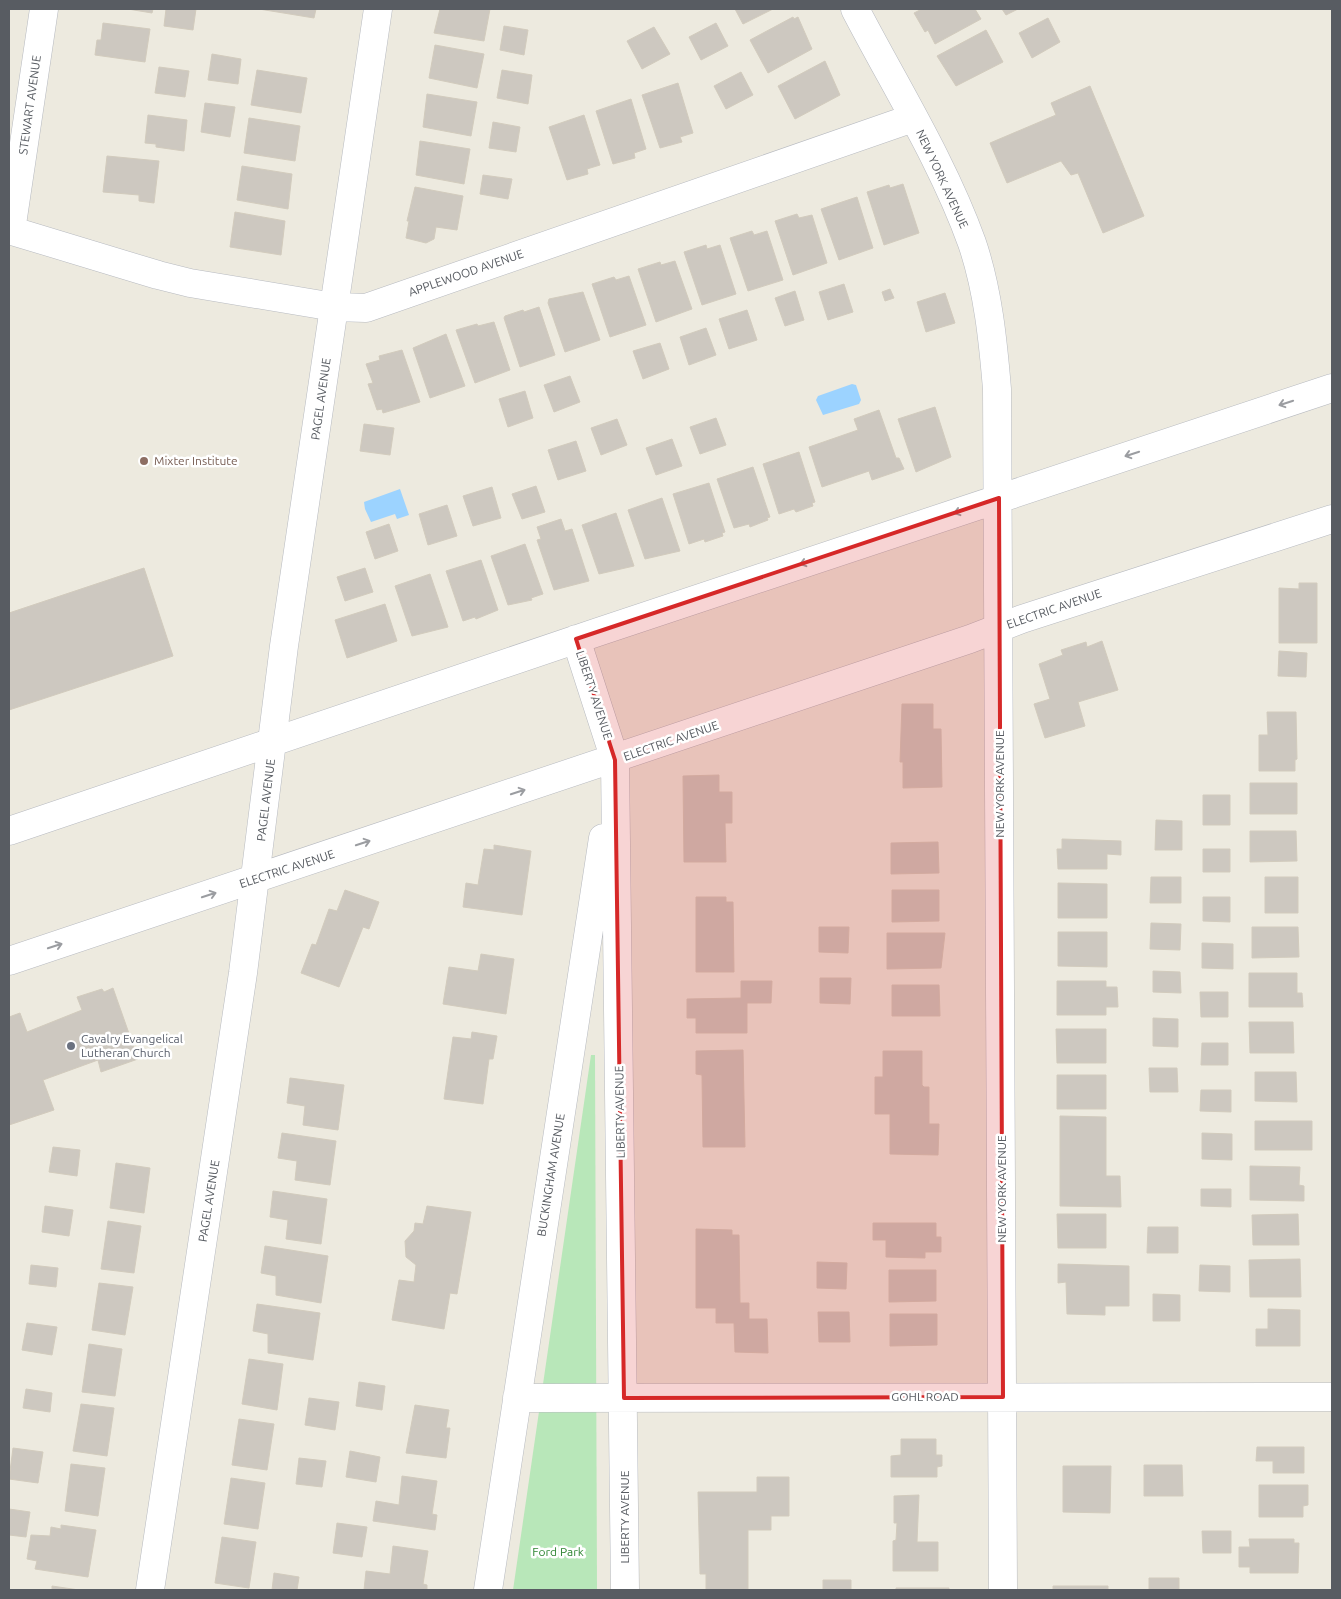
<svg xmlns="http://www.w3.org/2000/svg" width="1341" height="1599" viewBox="0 0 1341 1599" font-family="Ubuntu,sans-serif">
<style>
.green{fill:#b8e7b9}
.water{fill:#9cd3ff}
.building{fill:#cdc8c0;stroke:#d2cbbd}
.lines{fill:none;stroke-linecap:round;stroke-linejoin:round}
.minor-casing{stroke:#b7bac0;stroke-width:29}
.minor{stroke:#fff;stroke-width:28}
.oneway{stroke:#9b9da1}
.marked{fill:#d62828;fill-opacity:0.2;stroke:#d62828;stroke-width:4;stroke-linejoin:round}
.education-dot{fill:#8d6e63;stroke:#fff;stroke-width:2}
.worship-dot{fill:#6b7280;stroke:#fff;stroke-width:2}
.labels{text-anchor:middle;stroke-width:5;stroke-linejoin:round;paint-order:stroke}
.street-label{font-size:12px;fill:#585c62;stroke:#fff}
.education-label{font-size:12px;fill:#785e54;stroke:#fff;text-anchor:start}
.worship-label{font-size:12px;fill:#5b616d;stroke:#fff;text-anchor:start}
.park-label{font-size:12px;fill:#2d8431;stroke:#fff}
</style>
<rect width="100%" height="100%" fill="#edeadf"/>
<!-- green -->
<path class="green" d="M591 1055H595L597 1590H513Z"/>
<!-- water -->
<path class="water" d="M852 384 856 385 861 400 859 404 823 415 816 400 818 396Z
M400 489 409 515 397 519 395 514 371 522 365 509 364 502Z"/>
<!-- building -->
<path class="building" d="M128 9H153L152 13Z
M166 9H196L193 30 164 26Z
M259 9H316L314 18Z
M440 9H490L484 41 434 33Z
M735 9H773L743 24Z
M922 9H975L981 19 935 44 928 30 925 32 914 13Z
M1002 9H1018L1006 15Z
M793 17 794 19 798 17 812 49 768 73 750 40Z
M1048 18 1060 42 1032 58 1019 33Z
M103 23 150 29 145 62 95 55 97 40H101Z
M716 23 728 46 701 60 689 37Z
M504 26 528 30 524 55 500 50Z
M654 27 670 54 642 69 627 41Z
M986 30 1003 62 956 86 937 56Z
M435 45 484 54 477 88 429 78Z
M212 54 241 59 238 84 208 80Z
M825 61 840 95 795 119 778 86Z
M159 67 189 71 185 97 155 93Z
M257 70 307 78 301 113 251 105Z
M502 70 532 75 528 104 497 98Z
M741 72 753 95 726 109 714 86Z
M678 83 693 133 680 137 682 142 660 148 642 95Z
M1090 86 1144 216 1103 233 1078 173 1071 175 1061 161 1007 183 990 143 1056 115 1051 103Z
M427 94 477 102 471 136 423 127Z
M631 99 646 149 634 153 635 158 613 164 596 111Z
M205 103 235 107 230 137 201 132Z
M148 115 187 120 184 151 156 147V144L145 143Z
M584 115 600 165 587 169 588 174 567 180 549 127Z
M249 118 300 126 295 161 244 153Z
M493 122 520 127 516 152 489 148Z
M420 141 470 149 464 184 416 175Z
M107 156 159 161 154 203 139 201V195L103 192Z
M242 166 292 174 288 209 237 200Z
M483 175 512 179 508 199 480 194Z
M903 184 919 233 884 245 867 192 889 185 890 188Z
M415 187 463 196 457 230 436 227 434 239 426 243 406 238 409 221H407Z
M857 197 873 248 839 260 821 209Z
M235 212 285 221 281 255 230 247Z
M797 214 799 218 812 215 827 263 793 275 775 221Z
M752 231 754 235 767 231 783 280 748 291 730 238Z
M706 245 707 249 720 245 736 294 702 305 684 252Z
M675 261 692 309 656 322 638 269 660 262 661 265Z
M629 276 646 325 610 337 592 284 614 277 616 280Z
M844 284 853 312 828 320 819 292Z
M890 289 894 298 885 301 882 292Z
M795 291 804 320 785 326 775 298Z
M583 292 600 340 565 352 548 303 549 299Z
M945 293 955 323 926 332 917 302Z
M539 307 555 355 520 367 504 318 505 316 523 310 524 312Z
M747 310 757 340 729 349 719 319Z
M494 322 510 370 475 383 456 330 477 324 478 326Z
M706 328 716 355 689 365 680 337Z
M446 334 465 386 430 398 413 348Z
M660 343 669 369 643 379 633 351Z
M402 350 420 402 383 413 382 409 377 410 368 384 373 383 366 364 380 360 379 356Z
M570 376 580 402 554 412 544 385Z
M525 391 533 418 508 427 499 399Z
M935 407 951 457 916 472 898 419Z
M879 410 896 458H899L904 469 872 480 869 471 822 487 809 447 858 430 854 419Z
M716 418 726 445 700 454 690 427Z
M617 419 627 445 601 455 591 428Z
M364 424 394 428 390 455 360 451Z
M672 439 682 466 656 475 646 448Z
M576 441 586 471 558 480 548 450Z
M799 452 815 502 812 503 813 506 796 512 794 509 779 514 763 464Z
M753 467 770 517 767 518 768 520 750 527 749 524 734 528 717 479Z
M709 483 725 532 722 533 723 536 705 542 704 539 689 544 673 494Z
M536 486 545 512 522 519 512 494Z
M492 487 501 518 473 526 463 496Z
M662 498 680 551 645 559 628 510Z
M447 505 457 536 428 545 419 514Z
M616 513 634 566 599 574 582 525Z
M561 519 565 531 572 529 589 581 554 590 537 540 541 539 537 527Z
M389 524 398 551 375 559 366 532Z
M525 544 543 594 531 598 532 600 508 605 491 556Z
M481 560 498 610 476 619 475 617 463 621 446 571Z
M144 568 173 656 9 710V613Z
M365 568 373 592 345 601 337 577Z
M430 574 448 627 412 636 395 586Z
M1299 583H1317V643H1279V588L1299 589Z
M385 604 397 641 347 658 335 620Z
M1102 641 1118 690 1078 702 1085 726 1045 738 1034 704 1050 699 1039 664 1063 655 1061 650 1086 642 1087 647Z
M1279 651 1307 653 1306 677 1278 676Z
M902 704H933V729H941L942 787 903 788V762H900Z
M1267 712H1296L1297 759 1295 760V771H1259V735H1268Z
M719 775V792H732V823H725L726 862H684L683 776Z
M1250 783H1297V814H1250Z
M1203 795H1230V825H1203Z
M1156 820 1182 821V850H1155Z
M1250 831H1296L1297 861 1250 862Z
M1062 839 1121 841V855L1107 854V869H1058L1057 849H1062Z
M938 842 939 873 891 874V843Z
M494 845 531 851 522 915 463 907 466 883 478 885 484 849 494 850Z
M1203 849H1230V872H1203Z
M1151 877H1181V903H1150Z
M1265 877H1298V913H1265Z
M1058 883 1107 884V918H1058Z
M345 890 379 902 369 929 363 927 339 987 301 973 312 944 316 945 329 909 337 911Z
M892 890H939V921L892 922Z
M696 897H726V902H733L734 972H696Z
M1203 897H1230V922L1203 921Z
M1151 923 1181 924 1180 950 1150 949Z
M819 927H849L848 953 819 952Z
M1252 927H1298L1299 957 1252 958Z
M1058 932H1107V967L1058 966Z
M887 933H945L941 968 887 969Z
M1202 943 1233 944V969L1202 968Z
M481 954 514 959 506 1014 443 1004 449 967 478 971Z
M1153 971 1180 972 1181 993 1153 992Z
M1249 973H1297V993H1302L1303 1007H1249Z
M820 978H851L850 1004 820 1003Z
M741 981H772L771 1003H747V1033H696V1018H687V999L741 998Z
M1057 981H1106V987H1117L1118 1007H1106V1015H1057Z
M892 985H939L940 1016H892Z
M113 988 138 1059 101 1072 98 1060 43 1080 54 1110 9 1125V1017L20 1013 27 1032 82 1010 77 997 102 989 104 992Z
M1200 992H1228V1017H1201Z
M1153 1018 1178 1019V1047L1153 1046Z
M1249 1022H1293L1294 1053H1250Z
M1056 1029H1106V1063H1057Z
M472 1032 497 1036 493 1059H489L483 1104 444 1099 453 1037 471 1039Z
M1202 1043H1228V1065H1201Z
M743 1050 745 1147H703L702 1075 696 1074V1051Z
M883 1051H922V1085L924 1087H929V1124H939L938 1155 890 1154V1114H875V1077H883Z
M1149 1068H1177L1178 1092H1150Z
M1255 1072H1296L1297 1102 1255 1101Z
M1057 1075H1106V1109H1057Z
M290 1078 344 1085 338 1130 303 1125 305 1106 287 1103Z
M1201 1090H1231V1112L1200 1111Z
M1060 1116 1106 1117V1176H1120L1121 1207 1060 1206Z
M1255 1121H1312V1150H1255Z
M282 1133 336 1141 330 1185 295 1180 297 1161 278 1158Z
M1202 1133 1232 1134V1160L1202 1159Z
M53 1147 80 1150 77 1176 49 1172Z
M116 1163 150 1168 144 1213 110 1208Z
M1250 1166 1300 1167 1299 1185 1304 1186V1201L1250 1200Z
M1201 1189H1231V1207L1201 1206Z
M273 1191 327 1199 321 1244 286 1239 288 1220 270 1217Z
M45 1206 73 1210 69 1236 42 1232Z
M427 1206 471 1212 457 1294 450 1293 444 1329 392 1320 399 1280 414 1282 416 1265 406 1257 405 1241 414 1231 415 1223 423 1224Z
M1057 1214H1106V1248H1058Z
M1298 1214 1299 1245H1253L1252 1215Z
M108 1221 141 1226 134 1273 101 1269Z
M873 1223H936V1237H941V1252H925V1258L886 1257V1240H873Z
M1148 1227H1178V1253H1147Z
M696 1229 732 1230V1235H739L740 1303H749V1319H767L768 1353 735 1352 734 1323H716V1308H696Z
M265 1246 328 1256 321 1303 276 1295V1276L261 1273Z
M1300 1259 1301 1297H1250L1249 1260Z
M817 1262 847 1263 846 1289 817 1288Z
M1058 1264 1129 1266V1306H1105V1315L1067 1314 1066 1282 1058 1283Z
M31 1265 58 1268 56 1287 29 1284Z
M1200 1265 1230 1266V1292L1199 1291Z
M889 1270H936V1301L889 1302Z
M99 1283 133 1287 125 1335 92 1330Z
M1153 1294 1180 1295V1321H1153Z
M257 1304 320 1313 313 1360 268 1353V1334L253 1331Z
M1268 1309 1300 1310V1346H1256V1329H1268Z
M818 1312H849L850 1342H819Z
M890 1314H937V1345L890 1346Z
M27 1323 57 1327 52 1355 22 1350Z
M89 1344 122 1349 115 1396 82 1392Z
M249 1359 283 1364 277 1410 242 1404Z
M359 1382 385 1386 382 1410 356 1406Z
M26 1389 52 1393 50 1412 23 1408Z
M309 1398 339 1402 335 1430 305 1425Z
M81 1404 114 1408 107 1456 73 1451Z
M415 1405 449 1410 446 1428H450L446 1458 406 1453Z
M239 1419 274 1424 267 1470 232 1465Z
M901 1439H936V1455H942V1466L937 1467V1477H891V1456L901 1455Z
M1257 1447H1304V1473H1273V1461H1256Z
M13 1448 43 1452 38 1483 9 1479Z
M350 1451 380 1457 376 1482 346 1477Z
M299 1458 326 1461 322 1487 296 1484Z
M71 1464 105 1468 98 1516 65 1511Z
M1144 1465H1182L1183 1496H1144Z
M1063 1466H1111L1110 1513 1063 1512Z
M402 1476 437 1481 432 1514 437 1515 435 1530 373 1521 376 1501 399 1505Z
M757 1477H789V1516H771V1530H748V1590H706V1574H700L698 1492H757Z
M231 1478 265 1483 258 1529 224 1524Z
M1259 1485H1308V1505L1303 1506V1517H1259Z
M919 1495 917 1542H938V1571H893V1541L896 1540 897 1523H894V1496Z
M9 1509 30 1512 26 1537 9 1535Z
M337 1523 367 1527 362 1557 333 1553Z
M61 1525 96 1530 88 1577 35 1569 37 1561 27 1559 31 1535 50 1536 51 1527 61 1529Z
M1202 1531H1231V1553H1203Z
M222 1537 256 1542 249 1588 215 1583Z
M1249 1539H1294V1543H1299L1298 1573H1250V1567H1239V1547H1250Z
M393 1546 428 1551 423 1584 427 1585V1590H364L366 1571 390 1574Z
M274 1573 299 1577 297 1590H272Z
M1149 1578H1179V1590H1149Z
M823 1580H851V1590H823Z
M52 1586 79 1590H52Z
M1053 1586H1108V1590H1053Z
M896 1588H949V1590H896Z"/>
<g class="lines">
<!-- minor casing -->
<g class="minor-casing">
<path id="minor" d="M855 9C895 86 943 162 972 243 988 290 993 341 997 389L1003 1590
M9 230 158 275 190 283 334 307 366 308 913 118
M11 231 44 9
M576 639 615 760 625 1590
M9 831 598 632 1332 388
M9 961 970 639 1022 619 1332 519
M517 1398 1332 1397
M150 1590 243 973 284 646 378 9
M488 1590 603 838"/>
</g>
<!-- minor -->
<use href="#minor" class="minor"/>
</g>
<!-- one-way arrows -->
<defs><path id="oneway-shaft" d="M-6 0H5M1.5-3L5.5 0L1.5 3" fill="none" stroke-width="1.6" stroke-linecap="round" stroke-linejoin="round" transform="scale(1.25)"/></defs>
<g class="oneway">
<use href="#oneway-shaft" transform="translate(1286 403) rotate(162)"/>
<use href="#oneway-shaft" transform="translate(1132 454) rotate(162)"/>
<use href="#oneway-shaft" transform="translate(961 511) rotate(162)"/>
<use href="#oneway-shaft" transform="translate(807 562) rotate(162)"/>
<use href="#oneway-shaft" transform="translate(518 792) rotate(-18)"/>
<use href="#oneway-shaft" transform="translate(363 843) rotate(-18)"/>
<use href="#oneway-shaft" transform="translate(209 895) rotate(-18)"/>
<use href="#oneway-shaft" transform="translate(55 946) rotate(-18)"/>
</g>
<!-- marked area -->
<path class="marked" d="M999 498 1003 1397 624 1398 615 760 576 639Z"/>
<!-- markers -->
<circle class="education-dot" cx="144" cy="461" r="5"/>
<circle class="worship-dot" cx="71" cy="1046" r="5"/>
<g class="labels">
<!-- street labels -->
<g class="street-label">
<text transform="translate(30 105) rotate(-82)" y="4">STEWART AVENUE</text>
<text transform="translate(942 179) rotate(65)" y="4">NEW YORK AVENUE</text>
<text transform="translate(466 273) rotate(-19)" y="4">APPLEWOOD AVENUE</text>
<text transform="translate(321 399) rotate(-82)" y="4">PAGEL AVENUE</text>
<text transform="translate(1054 609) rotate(-19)" y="4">ELECTRIC AVENUE</text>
<text transform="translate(594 695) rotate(72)" y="4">LIBERTY AVENUE</text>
<text transform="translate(671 741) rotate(-19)" y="4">ELECTRIC AVENUE</text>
<text transform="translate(1000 784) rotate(-90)" y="4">NEW YORK AVENUE</text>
<text transform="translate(266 800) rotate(-83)" y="4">PAGEL AVENUE</text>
<text transform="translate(287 869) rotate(-18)" y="4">ELECTRIC AVENUE</text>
<text transform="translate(620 1112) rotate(-91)" y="4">LIBERTY AVENUE</text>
<text transform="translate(551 1175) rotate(-81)" y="4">BUCKINGHAM AVENUE</text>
<text transform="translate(1002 1189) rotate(-90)" y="4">NEW YORK AVENUE</text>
<text transform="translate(209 1201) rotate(-81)" y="4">PAGEL AVENUE</text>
<text x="925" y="1401">GOHL ROAD</text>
<text transform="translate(625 1517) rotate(-90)" y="4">LIBERTY AVENUE</text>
</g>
<!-- education labels -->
<g class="education-label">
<text x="154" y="465">Mixter Institute</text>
</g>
<!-- worship labels -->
<g class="worship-label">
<text x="81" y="1043">Cavalry Evangelical<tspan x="81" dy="14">Lutheran Church</tspan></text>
</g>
<!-- park labels -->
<g class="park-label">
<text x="558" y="1556">Ford Park</text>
</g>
</g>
<!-- border -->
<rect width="1341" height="1599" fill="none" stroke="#585c62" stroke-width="20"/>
</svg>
